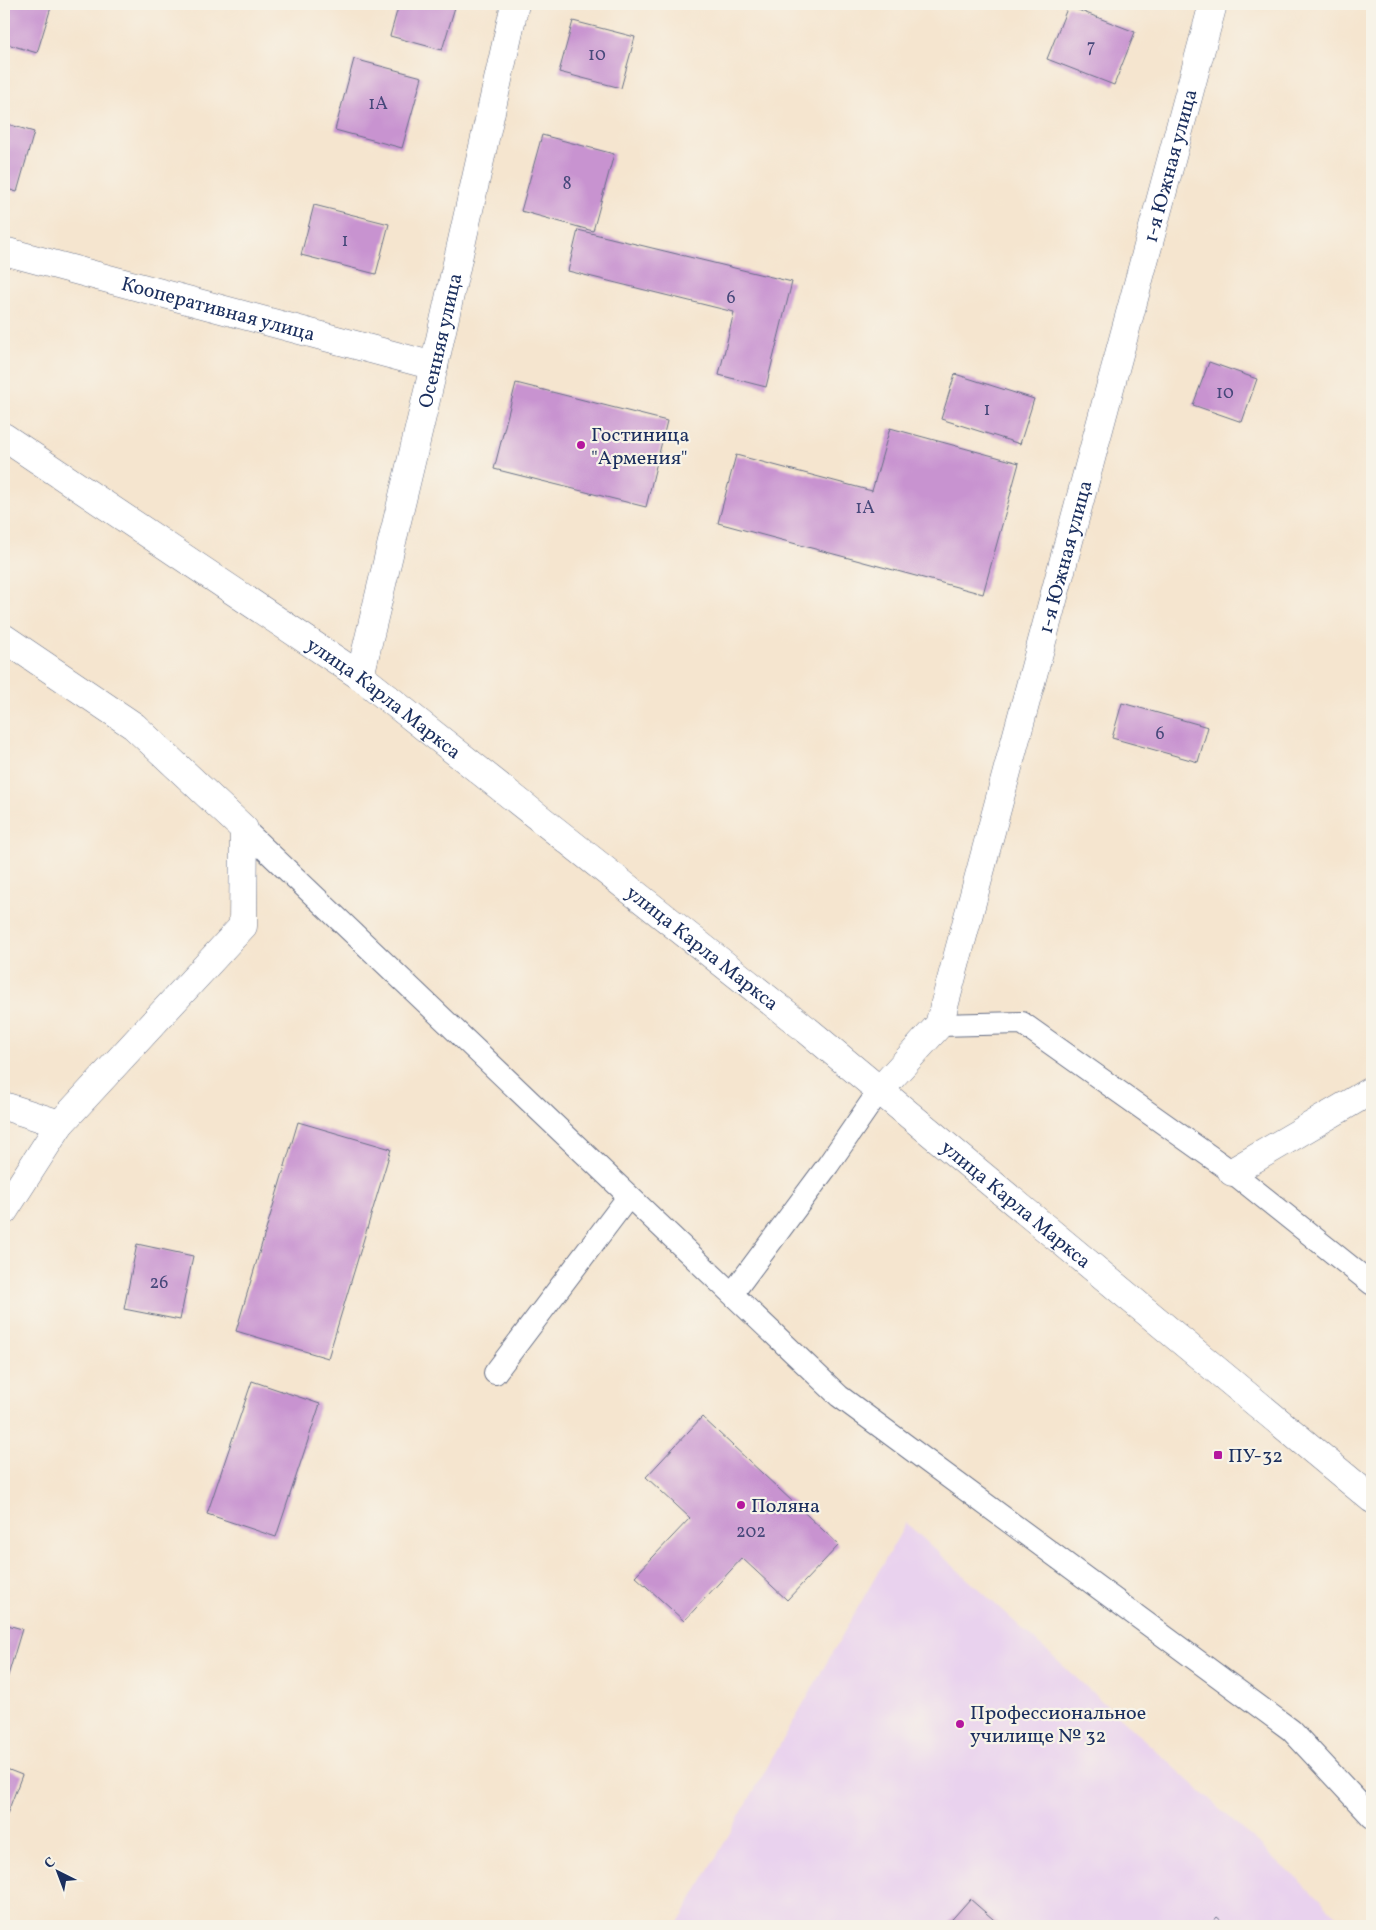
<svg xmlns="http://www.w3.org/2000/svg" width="1376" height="1930" viewBox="0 0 1376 1930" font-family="Vollkorn,serif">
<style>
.built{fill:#e9d2ee}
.building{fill:#c893d0}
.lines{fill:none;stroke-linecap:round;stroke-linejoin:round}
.lane-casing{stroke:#676f86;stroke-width:24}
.street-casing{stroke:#676f86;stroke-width:29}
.highway-casing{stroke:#676f86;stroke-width:29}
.lane{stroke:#fff;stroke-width:22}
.street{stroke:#fff;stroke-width:28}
.highway{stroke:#fff;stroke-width:28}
.poi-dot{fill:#b5179e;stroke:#f7f3e8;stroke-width:2}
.labels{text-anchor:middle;stroke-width:4.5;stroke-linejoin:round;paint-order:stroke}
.number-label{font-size:18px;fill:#46487a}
.street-label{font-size:20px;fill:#1b2f5e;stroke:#f7f3e8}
.poi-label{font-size:20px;fill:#1b2f5e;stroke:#f7f3e8;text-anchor:start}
</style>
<rect width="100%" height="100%" fill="#f7f3e8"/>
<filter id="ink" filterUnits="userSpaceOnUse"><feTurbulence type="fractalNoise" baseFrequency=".02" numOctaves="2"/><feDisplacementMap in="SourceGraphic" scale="10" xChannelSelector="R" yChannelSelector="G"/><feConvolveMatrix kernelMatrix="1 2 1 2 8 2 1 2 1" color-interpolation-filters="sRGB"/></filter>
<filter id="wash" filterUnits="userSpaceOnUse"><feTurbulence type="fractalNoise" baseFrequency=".0096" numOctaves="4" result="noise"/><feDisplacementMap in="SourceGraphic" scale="20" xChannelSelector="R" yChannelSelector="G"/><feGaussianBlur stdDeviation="1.12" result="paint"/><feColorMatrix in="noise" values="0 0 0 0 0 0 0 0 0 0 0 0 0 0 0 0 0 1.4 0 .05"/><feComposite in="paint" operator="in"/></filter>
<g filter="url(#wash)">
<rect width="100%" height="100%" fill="#f5e5cf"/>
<!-- built -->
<path class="built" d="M906 1523 1349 1926H677Z"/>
<g id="blocks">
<!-- building -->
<path class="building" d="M4 4H52L37 53 4 43Z
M399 4H456L442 50 390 36Z
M1068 6 1135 32 1114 85 1047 59Z
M573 21 635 37 621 88 559 72Z
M354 59 422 77 402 148 335 130Z
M4 123 34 132 17 192 4 188Z
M542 135 614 154 593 231 521 211Z
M314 205 389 224 376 274 301 255Z
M578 230 792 282 766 387 719 375 734 312 568 271Z
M1209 362 1257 379 1242 422 1193 405Z
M955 374 1034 399 1020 444 941 419Z
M516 383 667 421 646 507 494 469Z
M890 428 1019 463 983 594 718 523 736 455 872 491Z
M1122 703 1208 727 1198 762 1112 738Z
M298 1122 391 1149 328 1358 236 1331Z
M137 1244 193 1256 180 1320 124 1309Z
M252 1381 320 1404 276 1537 207 1514Z
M702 1417 839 1545 787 1600 742 1558 684 1621 635 1576 690 1518 646 1477Z
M4 1624 22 1629 4 1689Z
M4 1768 22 1775 4 1822Z
M970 1899 1001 1926H946Z
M1217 1917 1228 1926H1209Z"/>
</g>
</g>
<g filter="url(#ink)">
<use href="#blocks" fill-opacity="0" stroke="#676f86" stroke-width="1"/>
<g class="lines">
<!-- lane casing -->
<g class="lane-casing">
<path id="lane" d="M244 829 839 1396 1291 1730 1372 1817
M939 1025 1022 1023 1232 1172 1372 1284
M732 1294 828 1165 879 1091
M495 1373 629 1196"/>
</g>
<!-- street casing -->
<g class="street-casing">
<g id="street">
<path id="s1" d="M4 251 434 366"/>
<path d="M4 638 134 726 244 829 243 926 60 1124 4 1211"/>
<path id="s2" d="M360 676 434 366 515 4"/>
<path id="s3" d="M879 1091 939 1025 1213 4"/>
<path d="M4 1106 60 1124"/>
<path d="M1232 1172 1372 1090"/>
</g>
</g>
<!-- highway casing -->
<g class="highway-casing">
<g id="highway">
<path id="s4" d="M4 437 360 676 807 1030 1372 1499"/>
</g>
</g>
<!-- lane -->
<use href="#lane" class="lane"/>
<!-- street -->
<use href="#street" class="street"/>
<!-- highway -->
<use href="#highway" class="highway"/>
</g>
</g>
<!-- markers -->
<g class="poi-dot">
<circle cx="581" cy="445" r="5"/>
<rect x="1213" y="1450" width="10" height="10" rx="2.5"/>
<circle cx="741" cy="1505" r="5"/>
<circle cx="960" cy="1724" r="5"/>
</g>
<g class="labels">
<!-- number labels -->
<g class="number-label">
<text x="1091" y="52">7</text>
<text x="597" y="60">10</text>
<text x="378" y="109">1А</text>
<text x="567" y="189">8</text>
<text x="345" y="246">1</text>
<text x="731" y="303">6</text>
<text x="1225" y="398">10</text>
<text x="987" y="415">1</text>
<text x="865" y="513">1А</text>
<text x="1160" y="739">6</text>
<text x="159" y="1288">26</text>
<text x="751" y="1537">202</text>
</g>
<!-- street labels -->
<g class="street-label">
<text dy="7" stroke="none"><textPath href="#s3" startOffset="979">1-я Южная улица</textPath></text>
<text dy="7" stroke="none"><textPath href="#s1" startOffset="222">Кооперативная улица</textPath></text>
<text dy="7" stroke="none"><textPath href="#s2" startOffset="345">Осенняя улица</textPath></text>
<text dy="7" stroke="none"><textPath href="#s3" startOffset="574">1-я Южная улица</textPath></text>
<text dy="7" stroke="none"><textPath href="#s4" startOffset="461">улица Карла Маркса</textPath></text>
<text dy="7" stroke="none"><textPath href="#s4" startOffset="866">улица Карла Маркса</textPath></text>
<text dy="7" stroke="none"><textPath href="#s4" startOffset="1271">улица Карла Маркса</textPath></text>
</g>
<!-- poi labels -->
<g class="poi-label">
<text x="591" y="441">Гостиница<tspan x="591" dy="23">"Армения"</tspan></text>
<text x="1228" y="1462">ПУ-32</text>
<text x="751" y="1512">Поляна</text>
<text x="970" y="1719">Профессиональное<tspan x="970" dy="23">училище № 32</tspan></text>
</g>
</g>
<!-- margin -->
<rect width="1376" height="1930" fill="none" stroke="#f7f3e8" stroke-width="20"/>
<!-- north arrow -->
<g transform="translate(58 1872) rotate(318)" stroke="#f7f3e8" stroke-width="4" paint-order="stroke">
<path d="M0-4L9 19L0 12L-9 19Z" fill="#1b2f5e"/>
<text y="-8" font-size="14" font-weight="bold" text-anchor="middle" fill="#1b2f5e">С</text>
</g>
</svg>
